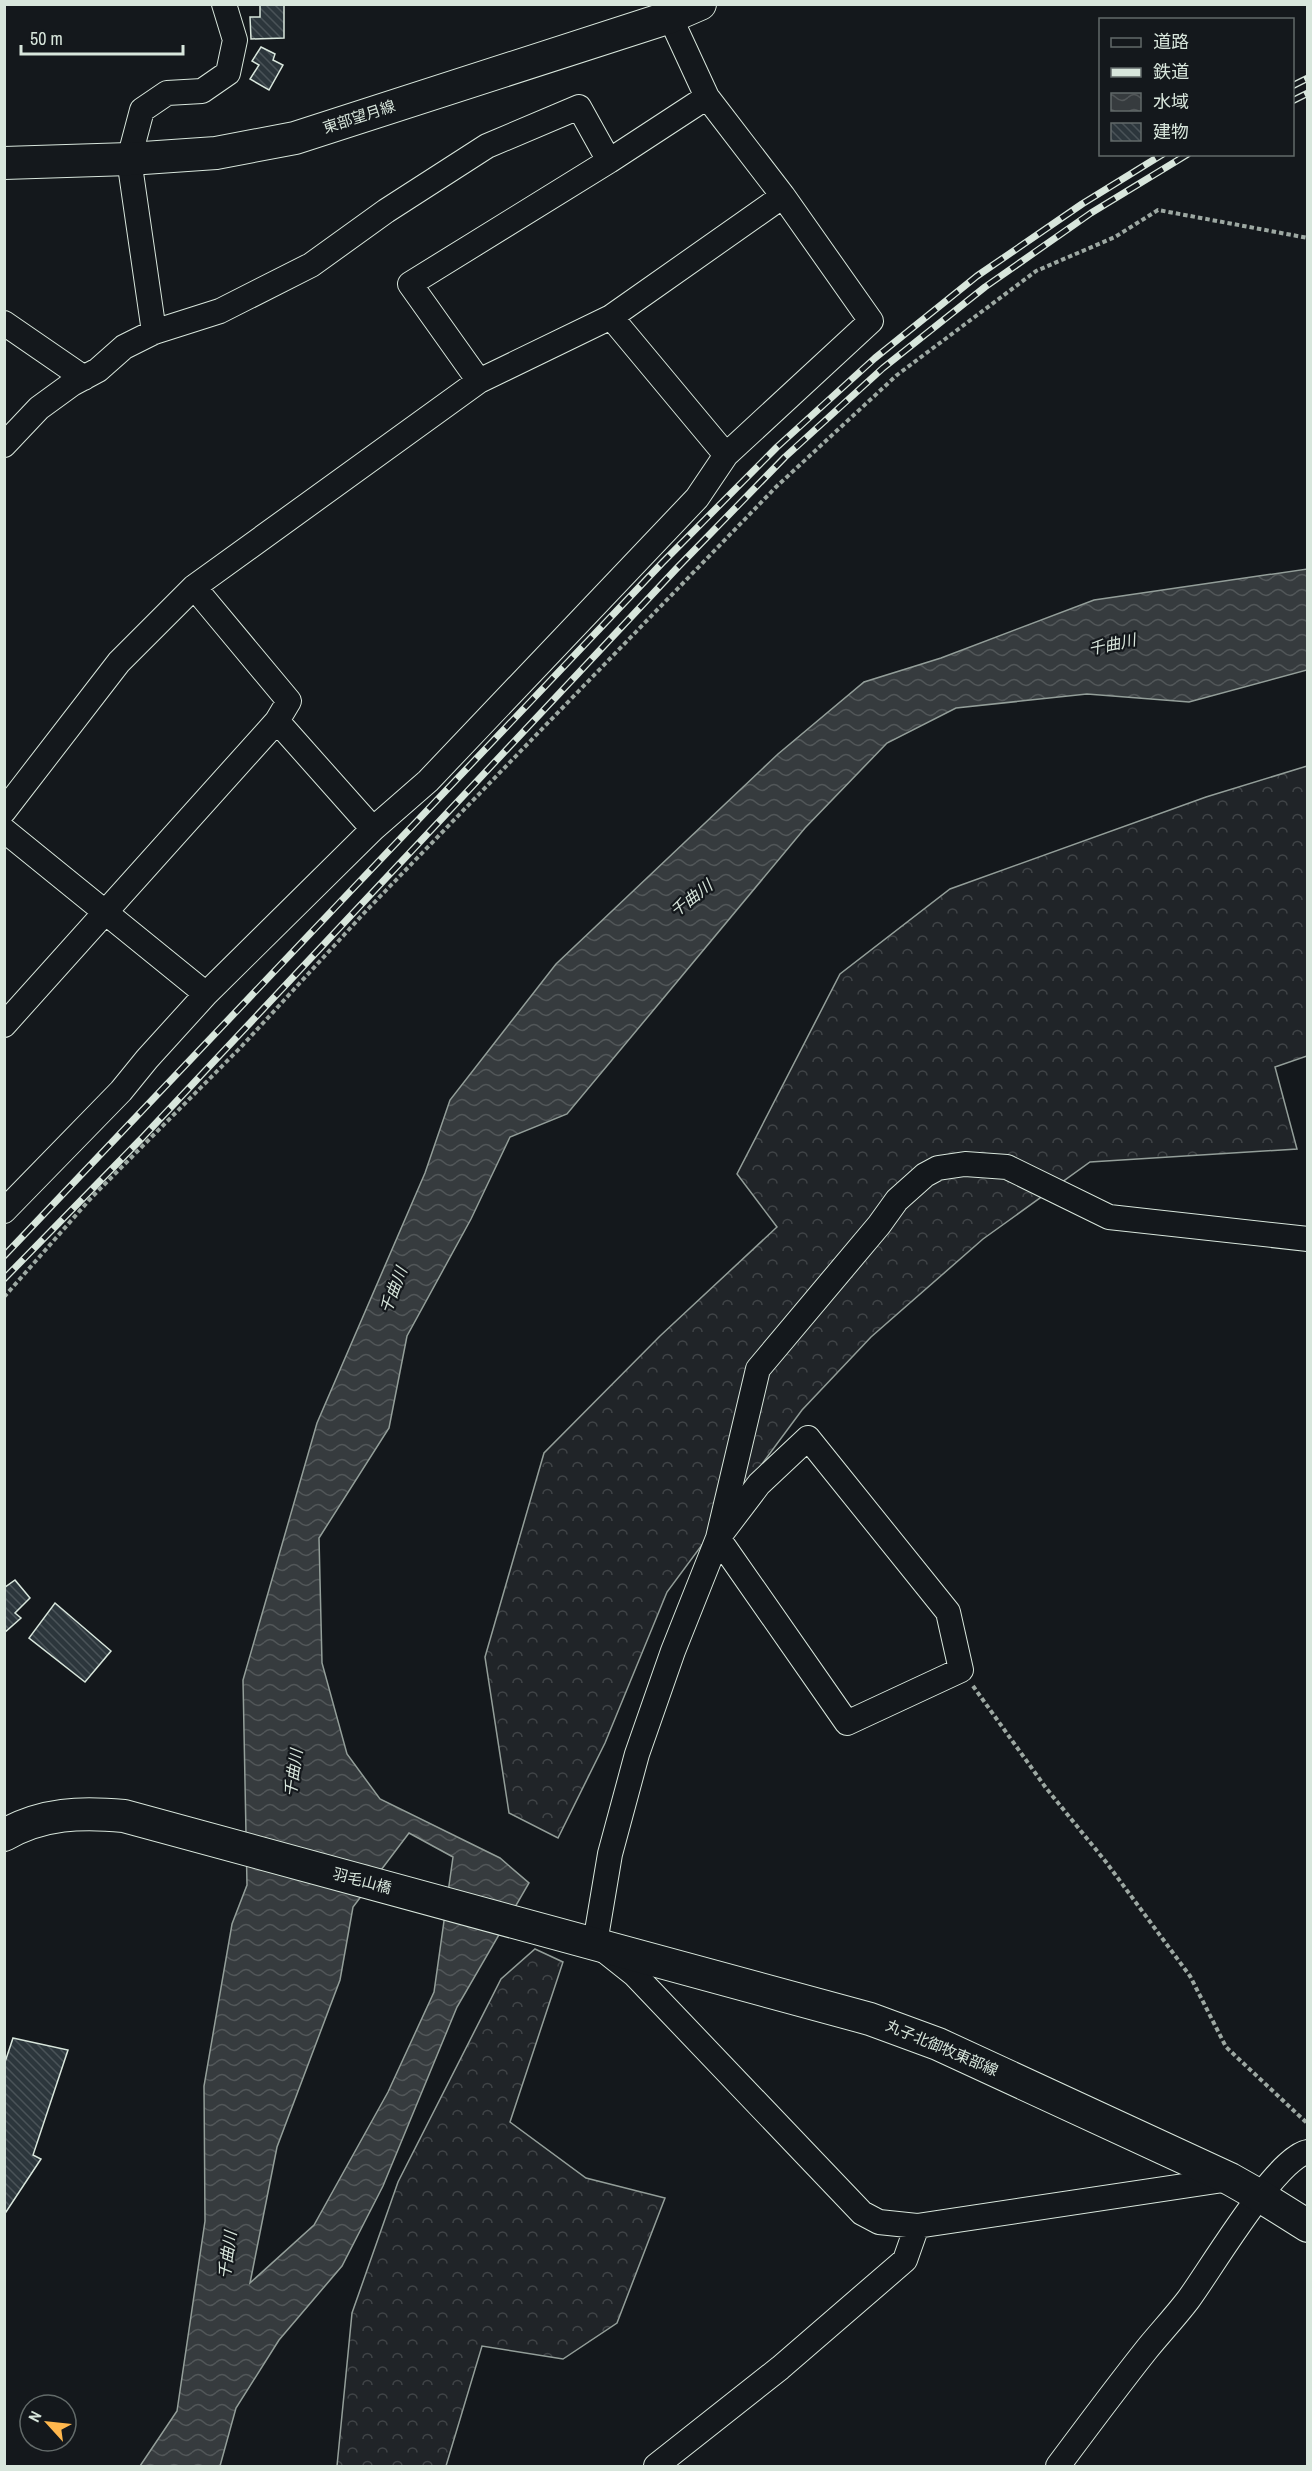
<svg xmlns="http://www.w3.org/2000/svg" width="1312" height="2471" viewBox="0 0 1312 2471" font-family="'Archivo Narrow','Noto Sans JP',sans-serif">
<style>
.forest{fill:url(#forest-crowns);stroke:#939e99;stroke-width:1.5}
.water{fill:url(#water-waves);stroke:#939e99;stroke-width:1.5;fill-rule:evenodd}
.building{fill:url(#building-back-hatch);stroke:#d8e6dc;stroke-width:1.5}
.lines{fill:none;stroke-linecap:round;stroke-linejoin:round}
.minor-casing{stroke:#d8e6dc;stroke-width:26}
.major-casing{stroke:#d8e6dc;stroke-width:34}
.path{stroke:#9da8a2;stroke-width:4;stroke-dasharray:4.5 3;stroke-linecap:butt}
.minor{stroke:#14181c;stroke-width:24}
.major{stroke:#14181c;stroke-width:32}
.rail-casing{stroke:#d8e6dc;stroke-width:7}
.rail{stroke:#14181c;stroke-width:4.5;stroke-dasharray:14;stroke-linecap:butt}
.labels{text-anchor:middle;stroke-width:4.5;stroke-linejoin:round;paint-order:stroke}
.street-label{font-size:15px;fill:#d8e6dc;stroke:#14181c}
.water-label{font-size:16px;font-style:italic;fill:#d8e6dc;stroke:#14181c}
</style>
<defs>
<pattern id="forest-crowns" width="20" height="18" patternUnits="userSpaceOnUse" patternTransform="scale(1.5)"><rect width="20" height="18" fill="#202428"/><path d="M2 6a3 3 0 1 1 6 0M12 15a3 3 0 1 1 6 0" fill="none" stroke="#404447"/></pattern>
<pattern id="water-waves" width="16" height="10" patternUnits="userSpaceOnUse" patternTransform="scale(1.5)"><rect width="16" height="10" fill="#363b3e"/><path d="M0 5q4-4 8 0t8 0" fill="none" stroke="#525759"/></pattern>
<pattern id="building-back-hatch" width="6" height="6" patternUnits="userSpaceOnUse" patternTransform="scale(1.5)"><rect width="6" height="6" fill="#2c363c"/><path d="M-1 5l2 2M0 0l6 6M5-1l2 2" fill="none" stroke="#4a5358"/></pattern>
</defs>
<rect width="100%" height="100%" fill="#14181c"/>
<!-- forest -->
<path class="forest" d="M1307 766V1056L1275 1067 1297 1149 1090 1162 983 1239 871 1337 802 1410 667 1592 605 1743 558 1838 509 1813 485 1657 544 1453 660 1336 777 1227 737 1174 840 974 950 889 1206 797Z
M535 1949 563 1962 510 2122 586 2178 665 2198 617 2323 563 2359 482 2346 446 2466H337L352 2313 398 2182 501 1979Z"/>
<!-- water -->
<path class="water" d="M1307 569V670L1189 702 1087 694 956 708 887 743 805 828 567 1114 510 1137 471 1219 407 1336 389 1428 319 1538 322 1663 347 1754 380 1799 500 1858 529 1883 457 2007 383 2186 342 2266 279 2340 236 2408 220 2466H140L177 2411 205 2221 204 2086 232 1924 247 1885 243 1680 317 1423 425 1173 450 1100 556 964 778 754 864 682 941 658 1094 600ZM409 1833 453 1857 434 1992 388 2092 314 2225 250 2283 277 2147 340 1980 353 1907Z"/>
<!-- building -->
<path class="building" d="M260 4H284V38L251 39 250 17H260Z
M261 47 275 54 273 60 283 65 269 90 250 79 259 65 252 61Z
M15 1580 30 1598 15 1613 21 1618 4 1633V1588Z
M55 1603 111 1651 85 1682 29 1638Z
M13 2038 68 2050 33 2155 41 2159 4 2215V2065Z"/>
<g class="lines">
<!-- minor casing -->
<g class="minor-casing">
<path id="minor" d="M611 317 726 455 871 321 783 196 707 97 670 17
M4 323 84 378
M154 332 129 159 142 110 167 93 202 91 228 73 235 40 224 4
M479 381 410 284 609 161 707 97
M4 445 39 408 72 384 98 370 124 347 154 332 220 311 311 265 386 211 487 146 579 107 609 161
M277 721 373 829
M4 811 119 662 194 587 479 381 611 317 783 196
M4 830 206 994
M4 1025 277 721 289 701 194 587
M4 1211 121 1091 147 1059 206 994 373 829 428 781 697 498 726 455
M808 1438 948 1612 961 1670 847 1723 718 1538 759 1484Z
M1230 2179 917 2226 879 2222 862 2213 634 1974 595 1943 610 1854 637 1754 673 1651 718 1538 758 1369 879 1225 897 1200 925 1175 938 1168 965 1164 1007 1167 1109 1217 1308 1239
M656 2466 780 2368 905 2260 917 2226
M1058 2466C1087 2427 1116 2388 1147 2349 1160 2333 1175 2317 1188 2300 1209 2272 1277 2156 1308 2152"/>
</g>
<!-- major casing -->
<g class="major-casing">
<path id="major" d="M4 163 129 159 216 153 295 138 670 17 700 4
M4 1835C43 1813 81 1812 124 1816L870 2019 938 2044 1230 2179 1260 2196 1308 2226"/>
</g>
<!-- path -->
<path class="path" d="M4 1297 92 1197 241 1047 366 911 776 487 897 375 1036 271 1115 237 1158 210 1308 238
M973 1686 1046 1788 1106 1862 1190 1976 1226 2047 1308 2124"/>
<!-- minor -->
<use href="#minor" class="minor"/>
<!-- major -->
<use href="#major" class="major"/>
<!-- rail casing -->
<g class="rail-casing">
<path id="rail" d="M1292 86 1308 78
M1292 101 1308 93
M4 1256 663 562 777 447 875 358 977 276 1082 204 1163 154
M4 1279 143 1137 677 568 785 457 883 368 985 287 1091 213 1188 154"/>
</g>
<!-- rail -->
<use href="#rail" class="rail"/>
</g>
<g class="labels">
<!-- street labels -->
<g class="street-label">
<text transform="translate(359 117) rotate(-18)" y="5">東部望月線</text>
<text transform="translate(362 1881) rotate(15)" y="5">羽毛山橋</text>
<text transform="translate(942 2048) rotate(23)" y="5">丸子北御牧東部線</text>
</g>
<!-- water labels -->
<g class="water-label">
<text transform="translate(1112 644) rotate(-12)" y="6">千曲川</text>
<text transform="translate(691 898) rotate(-38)" y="6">千曲川</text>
<text transform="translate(393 1290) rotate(-69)" y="6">千曲川</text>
<text transform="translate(293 1773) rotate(-82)" y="6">千曲川</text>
<text transform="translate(227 2255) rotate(-82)" y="6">千曲川</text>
</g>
</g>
<!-- border -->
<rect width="1312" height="2471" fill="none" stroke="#d8e6dc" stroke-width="12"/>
<!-- legend -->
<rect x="1099" y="18" width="195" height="138" fill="#14181c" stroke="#626a69" stroke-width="1.5"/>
<rect x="1111" y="38" width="30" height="9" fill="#14181c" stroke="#626a69" stroke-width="1.5"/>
<text x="1153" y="48" font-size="18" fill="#d8e6dc">道路</text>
<rect x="1111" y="68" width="30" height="9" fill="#d8e6dc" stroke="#626a69" stroke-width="1.5"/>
<text x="1153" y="78" font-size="18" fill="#d8e6dc">鉄道</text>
<rect x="1111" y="93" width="30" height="18" fill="url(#water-waves)" stroke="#626a69" stroke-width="1.5"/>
<text x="1153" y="108" font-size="18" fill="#d8e6dc">水域</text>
<rect x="1111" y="123" width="30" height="18" fill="url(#building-back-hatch)" stroke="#626a69" stroke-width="1.5"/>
<text x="1153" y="138" font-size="18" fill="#d8e6dc">建物</text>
<!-- north arrow -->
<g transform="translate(48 2423) rotate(297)"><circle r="28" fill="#14181c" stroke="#626a69" stroke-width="1.5"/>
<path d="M0-4.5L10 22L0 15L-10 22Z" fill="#ffb74d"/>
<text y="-9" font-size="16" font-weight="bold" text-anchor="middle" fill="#d8e6dc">N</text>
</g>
<!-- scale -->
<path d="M21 45v9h162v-9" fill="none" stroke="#d8e6dc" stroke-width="3"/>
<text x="30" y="45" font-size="18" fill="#d8e6dc" stroke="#14181c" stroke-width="4.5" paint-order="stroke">50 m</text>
</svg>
